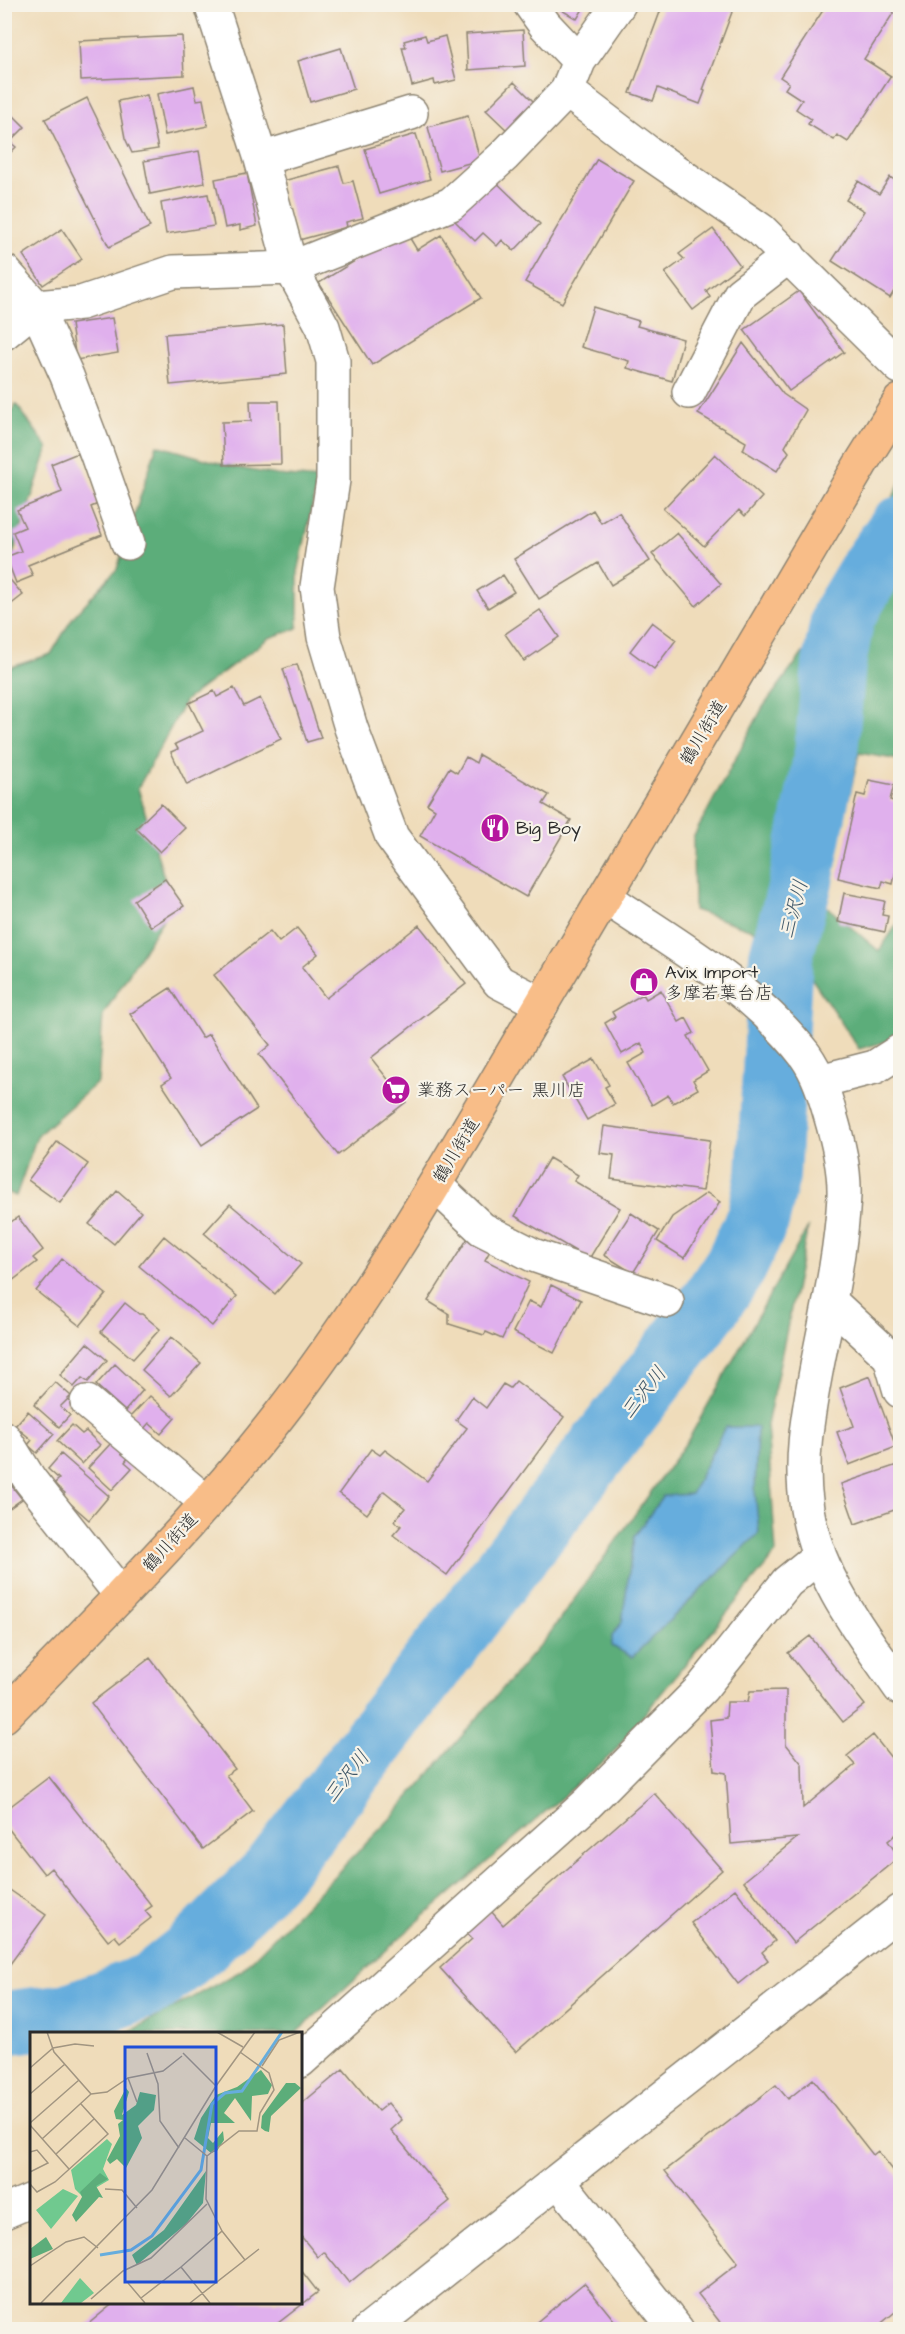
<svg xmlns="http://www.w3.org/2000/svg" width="905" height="2334" viewBox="0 0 905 2334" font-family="'Architects Daughter','Klee One',sans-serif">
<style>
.forest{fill:#5cad7a;stroke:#446c52;stroke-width:1.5}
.water{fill:#66addd;stroke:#486c84;stroke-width:1.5}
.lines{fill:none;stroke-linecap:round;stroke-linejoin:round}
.river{stroke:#66addd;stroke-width:64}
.building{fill:#e0b0ed}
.minor-casing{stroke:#8d8472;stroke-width:36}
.major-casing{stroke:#8d8472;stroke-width:36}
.minor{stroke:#fff;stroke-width:33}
.major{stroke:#f8bd88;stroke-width:33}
.labels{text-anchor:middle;stroke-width:4.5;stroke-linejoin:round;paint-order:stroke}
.street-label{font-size:18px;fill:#2b2b2b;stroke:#f7f3e8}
.poi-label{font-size:18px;fill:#2b2b2b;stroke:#f7f3e8;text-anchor:start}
.water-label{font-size:20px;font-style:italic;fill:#405869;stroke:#f7f3e8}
.inset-river{fill:none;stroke:#66addd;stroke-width:3}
.inset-road{fill:none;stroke:#a19581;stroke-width:1.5}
.view{fill:#1d4ed8;fill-opacity:0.15;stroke:#1d4ed8;stroke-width:3}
.inset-edge{fill:none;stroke:#2b2b2b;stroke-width:3}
</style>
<rect width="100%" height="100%" fill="#f7f3e8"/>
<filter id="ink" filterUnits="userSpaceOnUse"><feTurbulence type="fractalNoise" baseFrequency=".0167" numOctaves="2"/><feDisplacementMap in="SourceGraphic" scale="12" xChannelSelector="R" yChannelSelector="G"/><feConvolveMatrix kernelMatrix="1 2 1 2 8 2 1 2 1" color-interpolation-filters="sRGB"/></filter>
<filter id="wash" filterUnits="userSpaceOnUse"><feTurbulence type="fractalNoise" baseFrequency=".008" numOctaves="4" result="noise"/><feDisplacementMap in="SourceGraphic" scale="24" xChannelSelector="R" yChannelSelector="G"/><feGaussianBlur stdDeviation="1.35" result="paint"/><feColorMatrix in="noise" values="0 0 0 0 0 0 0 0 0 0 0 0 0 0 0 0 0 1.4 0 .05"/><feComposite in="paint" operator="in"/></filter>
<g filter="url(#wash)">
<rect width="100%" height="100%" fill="#efdcba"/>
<!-- forest -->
<path class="forest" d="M16 404 48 448 5 578V423Z
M157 445 233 467 277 475 318 479 298 572V628L269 638 186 700 138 788 172 905 103 1015 98 1082 37 1136 16 1196 5 1191V669L51 654 73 617 117 569Z
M900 482V760L859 753 825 905 879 951 900 920V1038L859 1049 804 967 755 931 694 910 693 838 763 707 855 583Z
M808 1227 767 1425 776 1553 611 1755 415 1924 295 2034H125L241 1971 391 1818 548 1636 688 1440Z"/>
<!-- water -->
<path class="water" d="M725 1427H757L755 1491 759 1533 632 1657 612 1646V1636L622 1622 634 1537 663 1496 691 1494Z"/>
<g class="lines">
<!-- river -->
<path class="river" d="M4 2023 69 2015 151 1984 199 1946 271 1874 708 1307 736 1265 758 1218 768 1175 781 956 800 885 826 753 834 664 843 616 873 566 900 528"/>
</g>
<g id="blocks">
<!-- building -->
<path class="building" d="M561 4H586L577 19 558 8Z
M663 4H735L703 90 705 91 700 104 658 88 653 101 630 93Z
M827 4H899L864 59 891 76 848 142 837 135 834 140 808 124 811 119 796 109 802 100 785 89 789 83 780 77Z
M523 30 525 66 468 70 466 34Z
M425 35 427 41 445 36 456 80 435 85 434 80 412 86 402 47H406L404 41Z
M182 36 184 75 81 80 79 41Z
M341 48 354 89 310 102 298 61Z
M514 82 538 106 511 134 486 110Z
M194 86 197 100 203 99 208 126 165 135 157 94Z
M147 95 158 149 132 153 125 138 118 101Z
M87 98 150 227 109 247 45 119Z
M10 112 25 127 10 142 16 147 4 159V117Z
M468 116 480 160 440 171 428 127Z
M416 134 430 179 379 194 365 149Z
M199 151 205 183 150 194 144 161Z
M597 159 634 181 562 303 525 282Z
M339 166 344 183 353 181 363 218 346 222 347 227 299 240 283 181Z
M247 173 257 226 240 230V225L225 228 215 179Z
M491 177 540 224 514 251 502 240 497 246 483 233 475 241 452 218Z
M890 177 900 184V281L890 298 832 261 864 211 846 200 858 181 879 194Z
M208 194 214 226 166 234 161 203Z
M62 229 82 259 43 285 23 255Z
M713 229 740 265 706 291 710 297 693 310 665 273 684 259 679 254Z
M405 230 417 250 441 235 481 298 372 365 319 283Z
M799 291 844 352 789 391 744 330Z
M593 307 639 321 637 326 683 339 672 381 627 368 629 361 581 347Z
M112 318 118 353 76 360 71 324Z
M283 324 287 374 170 385 165 334Z
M743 343 783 394 806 410 785 447 789 452 777 471 743 450 746 442 698 414Z
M250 401H279L281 464 224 465 222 422 251 421Z
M78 453 98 504 91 507 102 535 28 565 33 576 16 583 6 557 21 551 13 532 25 527 17 510 62 492 51 464Z
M715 454 762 497 745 516 739 510 704 546 663 509Z
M593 510 601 523 619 512 650 561 611 585 598 563 539 599 514 559Z
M677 533 721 584 696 606 652 554Z
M6 575 23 595 9 606 4 599V577Z
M503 575 514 592 488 608 477 591Z
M540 610 559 637 524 661 505 634Z
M652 622 676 640 654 669 630 651Z
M297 664 321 738 307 742 283 669Z
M234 688 244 706 260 698 281 739 187 785 171 752 178 749 175 744 203 731 189 703 214 691 217 697Z
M479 755 549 795 543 804 571 820 526 897 420 836 435 809 427 804 449 768 457 773 466 757 476 763Z
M869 780 894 785 890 800 900 803V852L893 884 883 881 881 888 838 878 857 794 865 796Z
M161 804 185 828 160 852 136 828Z
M165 879 184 906 151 927 134 900Z
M844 893 885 901 882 915 888 916 885 932 838 922Z
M419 925 466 984 371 1058 406 1102 338 1155 259 1054 270 1045 214 975 270 931 279 942 297 928 318 954 302 967 326 998Z
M170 988 202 1038 209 1034 257 1109 202 1145 162 1084 171 1078 130 1014Z
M661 990 679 1022 686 1018 694 1033 688 1036 708 1071 693 1080 698 1089 673 1103 668 1095 652 1105 628 1063 646 1053 641 1043 622 1054 605 1023 615 1017 612 1012 643 994 646 999Z
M594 1059 609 1085 605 1087 615 1104 587 1120 562 1077Z
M604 1126 710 1140 703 1191 611 1179 614 1155 600 1153Z
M57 1142 88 1164 60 1203 28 1180Z
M549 1158 578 1175 574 1181 620 1208 589 1259 515 1216Z
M117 1191 141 1212 114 1244 89 1224Z
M707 1193 720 1202 684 1258 657 1241 672 1217Z
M230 1204 301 1264 275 1294 204 1233Z
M631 1213 659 1231 633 1273 604 1255Z
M18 1217 43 1250 33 1258 37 1262 4 1287V1227Z
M164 1236 237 1296 212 1326 139 1266Z
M468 1238 491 1249 485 1260 529 1282 502 1339 486 1332 484 1335 449 1324V1314L428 1301Z
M62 1259 106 1294 80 1326 36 1291Z
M551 1285 581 1300 554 1353 513 1332 529 1301 541 1307Z
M125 1303 139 1314H142L160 1329 133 1359 101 1332Z
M171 1337 201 1363 171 1396 142 1370Z
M87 1343 107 1360 88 1382 82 1378 74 1387 60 1375Z
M115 1364 143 1390 125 1411 96 1385Z
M870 1376 896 1447 849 1465 837 1432 854 1426 840 1388Z
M516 1381 564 1417 447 1575 393 1535 401 1526 394 1521 405 1508 384 1491 367 1514 339 1493 371 1449 380 1455 385 1450 427 1481 467 1428 456 1420 472 1397 486 1408 503 1384 510 1388Z
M55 1382 71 1396 60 1407 70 1415 59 1427 34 1405Z
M150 1396 175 1418 161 1434 149 1423 142 1431 129 1418Z
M28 1411 54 1434 37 1453 28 1445 32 1440 15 1426Z
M72 1425 82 1434 86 1431 100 1445 82 1464 57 1441Z
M112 1442 129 1457 125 1462 132 1468 112 1490 88 1468Z
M61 1454 109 1496 89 1520 62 1496 65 1493 54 1484 59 1479 48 1469Z
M900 1464V1508L855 1524 841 1484Z
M4 1476 22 1499 4 1512Z
M810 1636 865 1705 843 1722 788 1653Z
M150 1658 235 1769 226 1775 253 1811 203 1849 91 1703Z
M786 1690V1744L802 1764 803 1808 855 1765 847 1756 873 1735 900 1769V1831L888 1841 899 1857 793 1943 744 1881 797 1838 731 1844 726 1773 714 1771 710 1720 726 1718 727 1702H748L750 1691Z
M49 1777 152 1906 145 1911 151 1918 120 1942 115 1936 108 1941 51 1868 44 1874 4 1823V1811Z
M654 1793 722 1870 516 2052 440 1968 472 1939 466 1933 491 1911 503 1925Z
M4 1886 46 1915 10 1964 4 1960Z
M735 1889 775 1941 762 1952 768 1960 738 1984 691 1923Z
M343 2069 378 2111 388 2103 402 2120 391 2130 450 2201 349 2283 324 2252 318 2257 300 2235V2105Z
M813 2079 873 2155 878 2151 900 2179V2308L873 2330H726L698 2294 738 2263 665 2171 776 2085 788 2099Z
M300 2269 318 2292 269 2330H81L115 2302H300Z
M584 2283 622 2330H527Z"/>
</g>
</g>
<g filter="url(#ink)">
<use href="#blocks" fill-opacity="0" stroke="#8d8472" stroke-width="1.5"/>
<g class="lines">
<!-- minor casing -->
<g class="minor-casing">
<path id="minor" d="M211 4 261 159 291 268 323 327 333 361V480L317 587 324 637 351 728 392 837 499 982 542 1004
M530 4 545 25 579 61
M619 4 579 61 567 91 646 151 761 230 900 367
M261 159 411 113
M4 271 36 307 67 376 96 452 128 543
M4 333 36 307 81 303 173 272 291 268 451 204 504 156 567 91
M689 392 740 294 789 256
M605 897C675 945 752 987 805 1055 818 1073 824 1093 830 1114 838 1141 845 1169 844 1196 841 1253 828 1310 817 1366 808 1415 799 1459 807 1509 818 1579 861 1632 900 1688
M820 1081 875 1067 900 1051
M435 1185 482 1229 533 1255 667 1301
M830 1301 890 1357 900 1391
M87 1402 206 1502
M4 1438 30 1480 121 1595
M300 2061 588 1803 702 1688 787 1582 819 1556
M4 2212 32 2200
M369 2330 558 2180
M677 2330 558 2180 900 1911"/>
</g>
<!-- major casing -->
<g class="major-casing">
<path id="major" d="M4 1716C98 1619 195 1524 278 1417 378 1289 458 1145 541 1005 647 825 754 646 860 465L900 401"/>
</g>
<!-- minor -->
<use href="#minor" class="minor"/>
<!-- major -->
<use href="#major" class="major"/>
</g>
</g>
<!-- icons -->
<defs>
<g id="restaurant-disc" transform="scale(1.5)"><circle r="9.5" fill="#b5179e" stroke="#f7f3e8"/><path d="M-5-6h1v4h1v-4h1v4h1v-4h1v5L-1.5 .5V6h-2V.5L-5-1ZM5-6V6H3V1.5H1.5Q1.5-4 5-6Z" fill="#fff"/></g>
<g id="shop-disc" transform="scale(1.5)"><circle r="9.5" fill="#b5179e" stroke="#f7f3e8"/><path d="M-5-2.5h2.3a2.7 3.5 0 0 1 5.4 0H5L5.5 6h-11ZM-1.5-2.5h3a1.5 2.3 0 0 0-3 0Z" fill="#fff"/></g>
<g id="supermarket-disc" transform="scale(1.5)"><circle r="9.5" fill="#b5179e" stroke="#f7f3e8"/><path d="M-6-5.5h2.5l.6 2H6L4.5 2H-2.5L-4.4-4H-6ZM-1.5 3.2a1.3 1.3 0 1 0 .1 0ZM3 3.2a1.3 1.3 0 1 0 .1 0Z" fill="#fff"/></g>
</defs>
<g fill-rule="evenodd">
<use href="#restaurant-disc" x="495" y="828"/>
<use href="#shop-disc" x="644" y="982"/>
<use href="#supermarket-disc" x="396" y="1090"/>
</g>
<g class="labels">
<!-- street labels -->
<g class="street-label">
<text transform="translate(703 732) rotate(-59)" y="6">鶴川街道</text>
<text transform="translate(456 1150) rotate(-59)" y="6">鶴川街道</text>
<text transform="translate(170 1542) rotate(-48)" y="6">鶴川街道</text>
</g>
<!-- poi labels -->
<g class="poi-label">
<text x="516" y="834">Big Boy</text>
<text x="665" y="978">Avix Import<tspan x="665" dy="21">多摩若葉台店</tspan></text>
<text x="417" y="1096">業務スーパー 黒川店</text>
</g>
<!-- water labels -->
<g class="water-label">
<text transform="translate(793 909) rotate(-75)" y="7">三沢川</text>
<text transform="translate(643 1392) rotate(-52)" y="7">三沢川</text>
<text transform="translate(346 1776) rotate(-52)" y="7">三沢川</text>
</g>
</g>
<!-- overview -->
<g transform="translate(30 2032)">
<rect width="272" height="272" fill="#efdcba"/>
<path d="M77 107 82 112 73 137 79 148 52 164 45 157 41 138ZM33 157 48 164 21 197 6 178ZM50 246 64 261 51 271H31Z" fill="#70c98f"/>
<path d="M231 38 242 53 238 62 222 64 221 89 205 66 194 81 205 91H181L178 106 183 111 193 99 194 108 187 119 181 121 164 107 171 86 186 63 207 55ZM256 51H265L271 56 241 84 239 100 235 99 231 96 232 84ZM96 56 99 60 92 83 106 73 110 60 126 63 124 78 108 94 112 106 96 136 87 127 80 132 77 128 90 104 88 92 93 88 86 87 84 79ZM176 139 173 171 156 192 107 233 102 223 134 198ZM70 141 78 147 66 154 73 166 69 165 46 190 42 183 52 165 50 160ZM16 205 23 217 0 227V217Z" fill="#5cad7a"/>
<path class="inset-river" d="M70 223 101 218 122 204 171 138 182 72 195 61 212 59 252 0"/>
<path class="inset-road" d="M187 0 213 15M117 21 128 52 130 89 149 116M153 21 186 54M232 34 249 8 270 0M0 36 23 16 45 12 64 14M98 46 107 70M0 62 35 32M61 62 77 60 98 46 133 39 152 24M0 91 49 48M0 93 39 137M155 106 177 124 176 167 192 199 151 235 180 271M12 107 61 62 24 20 17 0M0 120 7 118 18 131 0 140M26 122 64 87M177 124 209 99H227L230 81 244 58 239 41 210 20M0 152 7 160 25 150 78 102 51 72M75 157 92 158 107 176M192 199 215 228M0 234 36 210 54 205 68 216M98 251 115 271M111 266 151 235M61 267 93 239 121 226 177 172M11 271 122 158 186 54 225 0M160 271 229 217"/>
<path class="view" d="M95 15H186V250H95Z"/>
<rect width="272" height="272" class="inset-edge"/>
</g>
<!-- margin -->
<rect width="905" height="2334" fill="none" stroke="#f7f3e8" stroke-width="24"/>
</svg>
